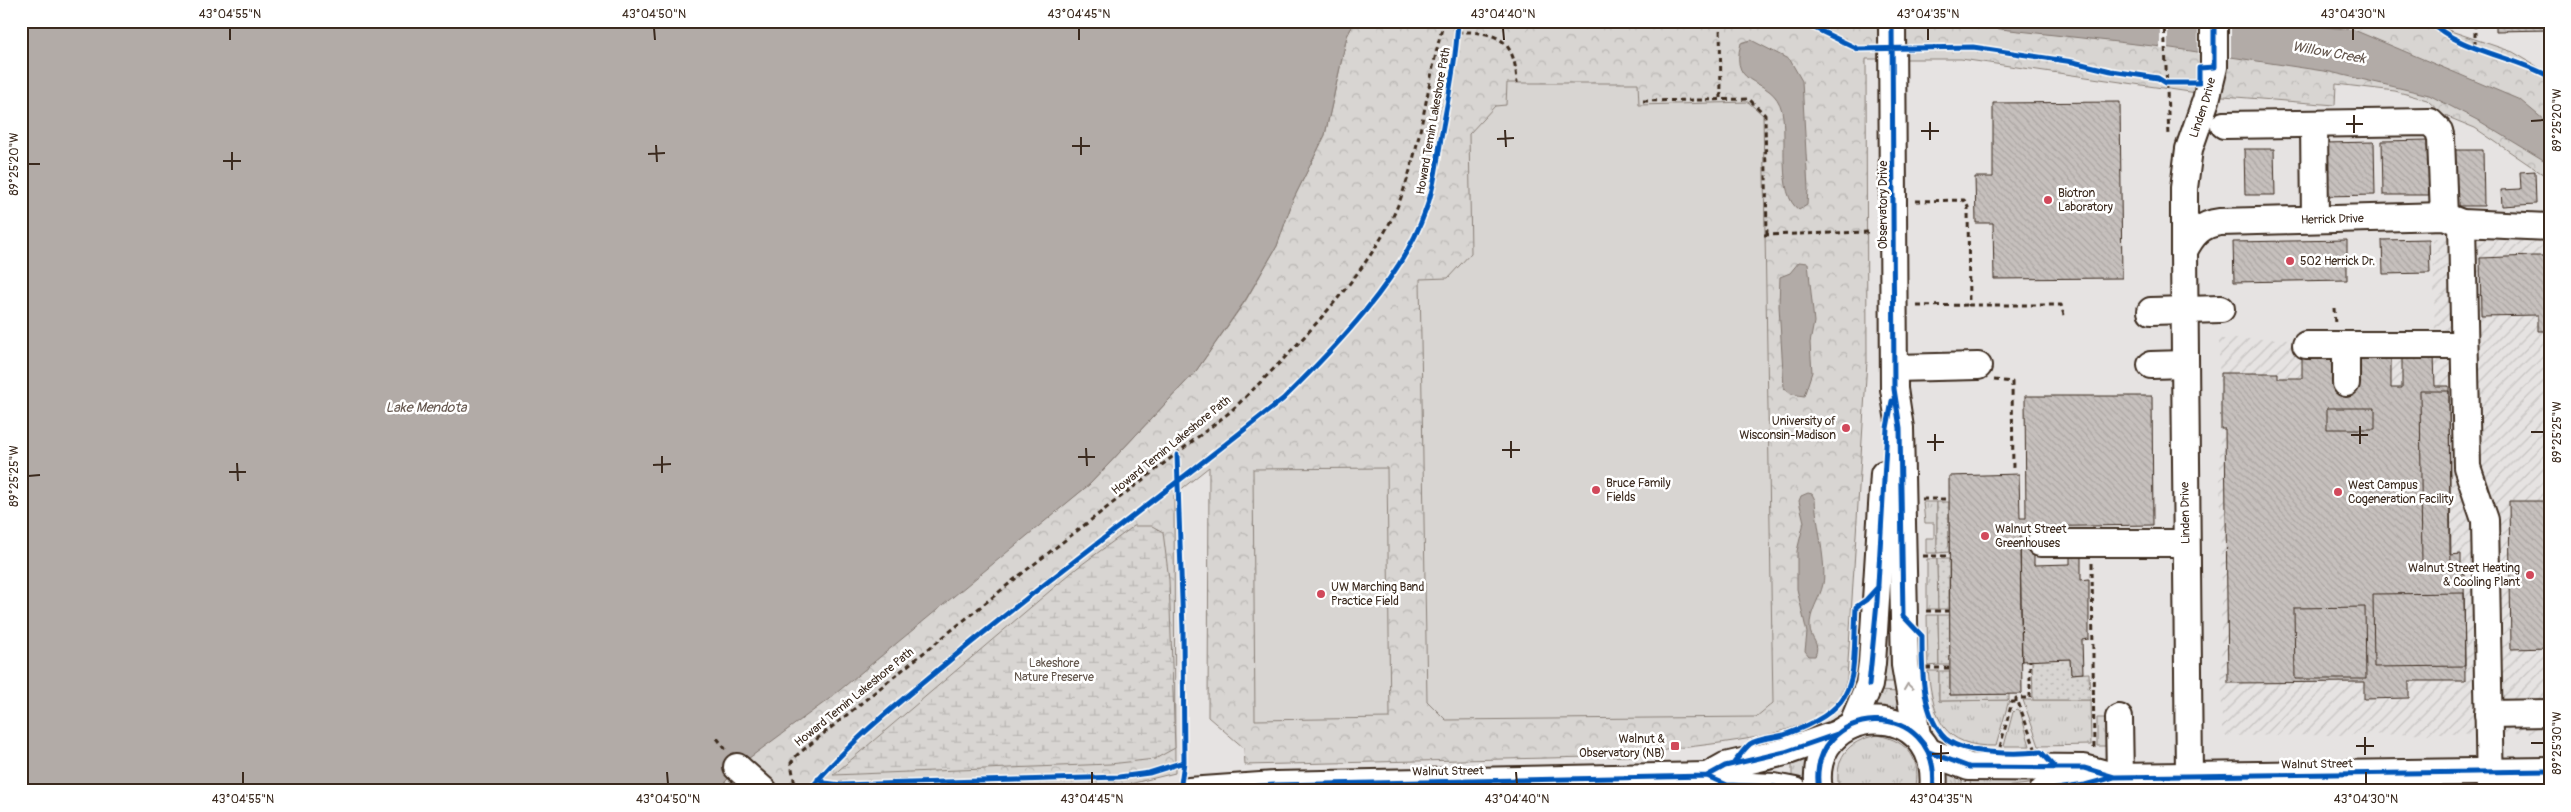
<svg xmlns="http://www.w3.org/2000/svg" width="2571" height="812" viewBox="0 0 2571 812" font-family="Pangolin,sans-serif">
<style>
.built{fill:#e6e3e2}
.industrial{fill:url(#industrial-furrows)}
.grass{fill:url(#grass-tufts);stroke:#8a8078}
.forest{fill:url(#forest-crowns);stroke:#8a8078}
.wetland{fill:url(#wetland-marsh);stroke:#8a8078}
.garden{fill:url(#garden-dots);stroke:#8a8078}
.pitch{fill:#d8d5d2;stroke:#8a8078}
.water{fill:#b2aba7;stroke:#827770}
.pier{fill:#f3f2f2}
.building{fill:url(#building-back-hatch);stroke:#3b2a1e}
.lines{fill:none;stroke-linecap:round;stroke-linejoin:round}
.minor-casing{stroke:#3b2a1e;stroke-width:30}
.path{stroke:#3b2a1e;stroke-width:3;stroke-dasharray:5 4;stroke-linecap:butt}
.minor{stroke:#fff;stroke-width:26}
.cycleway-casing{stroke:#fff;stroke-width:8}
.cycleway{stroke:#0057b8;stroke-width:5}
.oneway{stroke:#a79f9a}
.ticks{fill:none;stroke:#3b2a1e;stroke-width:2}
.poi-dot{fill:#d1495b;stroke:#fff;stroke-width:2}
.labels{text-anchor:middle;stroke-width:5;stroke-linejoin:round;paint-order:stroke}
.street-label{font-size:12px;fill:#3b2a1e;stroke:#fff}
.poi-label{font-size:12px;fill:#3b2a1e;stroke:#fff;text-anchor:start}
.park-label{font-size:12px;fill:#62554b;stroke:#fff}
.water-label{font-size:14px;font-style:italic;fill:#65574e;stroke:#fff}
.neatline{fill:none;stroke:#3b2a1e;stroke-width:2}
.ticks-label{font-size:12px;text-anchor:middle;fill:#3b2a1e}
</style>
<defs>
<pattern id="industrial-furrows" width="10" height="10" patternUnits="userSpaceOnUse" patternTransform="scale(1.25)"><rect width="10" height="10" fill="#e6e3e2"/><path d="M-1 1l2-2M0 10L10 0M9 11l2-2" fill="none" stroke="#c6c3c1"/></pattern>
<pattern id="grass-tufts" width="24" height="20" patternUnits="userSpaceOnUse" patternTransform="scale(1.25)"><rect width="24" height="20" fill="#d8d5d2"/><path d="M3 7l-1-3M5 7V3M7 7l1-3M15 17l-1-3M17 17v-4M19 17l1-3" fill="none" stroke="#bab7b4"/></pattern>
<pattern id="forest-crowns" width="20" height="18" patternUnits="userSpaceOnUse" patternTransform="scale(1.25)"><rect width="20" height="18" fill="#d8d5d2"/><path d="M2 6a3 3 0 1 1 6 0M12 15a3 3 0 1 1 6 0" fill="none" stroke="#bab7b4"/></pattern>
<pattern id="wetland-marsh" width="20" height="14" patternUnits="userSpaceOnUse" patternTransform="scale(1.25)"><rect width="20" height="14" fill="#d8d5d2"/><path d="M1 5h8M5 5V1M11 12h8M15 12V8" fill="none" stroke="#bab7b4"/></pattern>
<pattern id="garden-dots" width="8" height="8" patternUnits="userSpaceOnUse" patternTransform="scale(1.25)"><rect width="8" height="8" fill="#d8d5d2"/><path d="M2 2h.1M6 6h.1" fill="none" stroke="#bab7b4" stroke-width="1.8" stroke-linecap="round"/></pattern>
<pattern id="building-back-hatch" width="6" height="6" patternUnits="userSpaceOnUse" patternTransform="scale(1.25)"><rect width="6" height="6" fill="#c6c0bd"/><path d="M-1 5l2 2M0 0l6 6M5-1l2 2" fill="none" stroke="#aba5a2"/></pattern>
</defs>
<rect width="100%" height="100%" fill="#f3f2f2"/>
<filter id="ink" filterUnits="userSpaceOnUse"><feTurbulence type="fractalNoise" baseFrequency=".02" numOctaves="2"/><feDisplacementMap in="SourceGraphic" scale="10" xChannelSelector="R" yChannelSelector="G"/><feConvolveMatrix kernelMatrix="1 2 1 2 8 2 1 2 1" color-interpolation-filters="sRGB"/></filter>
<g filter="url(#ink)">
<!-- built -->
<path class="built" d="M1355 21H2550V791H718L1246 300 1325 135Z"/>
<!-- industrial -->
<path class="industrial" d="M2550 237V733L2222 736 2219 339 2435 338 2433 238Z"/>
<!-- grass -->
<path class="grass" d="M1923 502H1937V553H1926V538H1934V523H1925Z
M1889 530 1898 682H1880Z
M1927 559H1937L1938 609H1927Z
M1927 615H1938L1939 665 1928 666Z
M1928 671H1939V701L2009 700 1996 746C1942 747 1934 719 1928 671Z
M1877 691 1900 692 1903 711 1870 708Z
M2023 700H2090L2091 745 2039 746Z
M2016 709 2020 711 2030 746H2004L2013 712Z
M2097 718H2111V746H2097Z
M1878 735C1909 742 1922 759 1915 791H1839C1834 758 1846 741 1878 735Z
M1810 752 1809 784 1792 779V759Z
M1947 768 1962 773V791H1946Z
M1970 779H2067L1973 791H1971Z"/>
<!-- forest -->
<path class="forest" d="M1355 21H2438L2445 29 2513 52 2550 74V179L2475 128 2443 115 2427 100 2395 91 2336 84 2335 105 2211 95 1961 59H1866L1867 361 1847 678C1844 690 1840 700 1830 708 1784 745 1691 742 1634 756L1245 765 1244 748 1208 717 1209 467 1174 495 1175 773 1101 791H718L737 767 1090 484 1196 371 1246 300 1277 246 1293 200 1325 135 1347 36Z"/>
<!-- wetland -->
<path class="wetland" d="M1134 526H1152L1163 532 1169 580 1175 748 1155 759 1110 764 833 775 1077 568Z"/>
<!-- garden -->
<path class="garden" d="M1937 502H1949V552L1937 553Z
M1937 559H1949V609H1938Z
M1938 615H1950V665H1939Z
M2070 659 2071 674 2089 673 2090 700H2033L2032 660Z
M1939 671H1950V695L2009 694V700L1939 701Z"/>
<!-- pitch -->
<path class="pitch" d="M1507 83H1638L1639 105 1748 102 1763 115 1773 703 1756 717 1446 720 1427 701 1420 279 1448 278 1471 253 1469 134 1495 106 1506 105Z
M1387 468 1390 718 1255 720 1253 469Z"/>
<!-- water -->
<path class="water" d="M21 21H1355L1347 36 1325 135 1293 200 1277 246 1246 299 1196 371 1090 484 829 699 737 767 718 791H21Z
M1954 21H2272L2354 30 2520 100 2550 125V164L2481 122 2429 95 2391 86 2330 72 2171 48 2001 29Z
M1751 40 1790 60 1802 81 1808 189 1807 205 1799 210C1776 194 1788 139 1782 111 1773 74 1728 92 1741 43Z
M1799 262 1808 263 1814 322 1810 343 1812 372 1804 396 1791 394 1784 388 1779 306 1780 277 1790 273Z
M1808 493 1812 494 1815 500C1816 521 1827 566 1823 584 1820 599 1809 611 1810 628 1810 639 1821 643 1815 656H1809L1805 651 1807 633 1797 589V551L1804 522 1799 501 1801 496Z"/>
<!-- pier -->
<path class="pier" d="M2160 21H2168V50L2160 49Z
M2198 21H2231V59L2198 54Z"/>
<!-- building -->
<path class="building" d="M2496 21H2550V30L2496 31Z
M2120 102 2122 278 1994 279 1993 223H1976L1975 177H1993V103Z
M2428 140 2429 195H2383L2382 141Z
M2374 142 2375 195 2323 196V143Z
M2244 149H2274L2275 195H2245Z
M2452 150H2483L2484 206H2452Z
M2535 171 2536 204 2502 206 2501 190 2521 189 2520 172Z
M2429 239 2430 273 2383 274 2382 240Z
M2347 240V280L2234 282 2233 242Z
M2533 256H2550V331H2538V315L2481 316 2480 258Z
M2402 355H2434L2435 386H2449L2450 555 2461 554V575L2464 574 2465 681H2409V698L2364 699V682L2228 683 2225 429H2221V373H2278V378H2302V358H2335V388H2359V357H2391V388H2402Z
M2420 391H2449L2451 566H2422Z
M2025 396H2152L2153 525 2020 527 2022 694 1950 695 1949 476 2019 474 2020 518H2026Z
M2327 408H2375V429H2327Z
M2509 501H2550V648L2511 649Z
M2034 545V565L2070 564V554H2081V580L2089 579V639L2082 640 2083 673 2071 674 2070 659 2022 661 2020 546Z
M2464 593 2465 666 2374 667 2373 594Z
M2365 607 2366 679H2295L2294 608Z"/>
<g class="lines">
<!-- minor casing -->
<g class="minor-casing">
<g id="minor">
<path d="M1892 21 1894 389 1900 428 1905 665 1917 735"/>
<path d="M2314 124 2315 219"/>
<path d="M2224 125 2430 122 2439 131 2441 139 2444 216"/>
<path d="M2462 223 2467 467 2485 520 2490 791"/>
<path id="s1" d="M2184 251V188L2189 149 2206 100 2214 67V21"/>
<path d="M2151 311 2221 309"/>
<path d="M2306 345H2464"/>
<path d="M2346 345V383"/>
<path d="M2151 365 2184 364"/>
<path d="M1895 368 1978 366"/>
<path d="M2040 543H2186"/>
<path d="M2488 714 2550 713"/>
<path d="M2119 718 2120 777"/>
<path d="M1852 725 1869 685 1872 663 1884 474"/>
<path d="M1929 752 1969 767 2084 768 2113 776"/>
<path d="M737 767 764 791"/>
<path d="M1707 776 1725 766 1785 752 1837 734"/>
<path id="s2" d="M2189 776 2184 251C2192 235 2201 224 2220 222L2444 216 2462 223 2550 227"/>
<path d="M1189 791 1275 785 1707 776 1727 785 1774 787 1795 791"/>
<path d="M1819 791C1804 701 1944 693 1933 791"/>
<path d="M2043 791 2085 785 2114 777 2550 771"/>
</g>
</g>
<!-- path -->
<path class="path" d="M1720 21 1721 99
M1858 21V27
M1927 21V24
M2164 21 2169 136
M1457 32C1499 31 1515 40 1517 83
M2449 36 2455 21
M2475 46V24
M2166 83H2187
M1643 101 1749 99 1765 115 1767 235
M1916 201 1964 200 1968 207 1969 305H2061L2064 315
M1764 235 1870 232
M1917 306 1969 305
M2334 308 2335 325
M1994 380 2012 382 2013 470
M1922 499H1949
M1923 556H1949
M2092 563 2094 749
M1926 611H1949
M1926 668H1950
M2016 702V698H2030V660
M717 738 726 750
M2000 747 2012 702H2018L2035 748
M796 791 791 763 797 755 1015 579 1230 412C1284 360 1370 274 1398 205 1422 146 1427 82 1444 21"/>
<!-- minor -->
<use href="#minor" class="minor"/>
<!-- cycleway casing -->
<g class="cycleway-casing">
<path id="cycleway" d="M1800 21 1858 49 1973 47 2073 62 2111 71 2158 78 2166 83H2199V68L2214 67V21
M1892 21 1894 389 1900 428 1903 616 1922 636C1922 667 1921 716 1946 739 1965 755 2017 754 2041 752L2056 768
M2430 21C2459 51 2514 56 2550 77
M1177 455 1183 630 1184 762 1180 791
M1869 685 1877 602 1887 428 1892 401
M1929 752 1969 767 2084 768 2114 777
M1733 764C1738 758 1744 749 1750 744 1758 738 1774 738 1784 735 1863 706 1852 682 1856 607L1866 600 1878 587
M1707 776 1725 766 1785 752 1837 734
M818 779 825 783 841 785 1119 777 1149 773 1184 762
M809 791C849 741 901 701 950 660 1059 570 1173 487 1283 399 1333 350 1402 279 1425 212 1434 189 1437 163 1441 138 1448 99 1456 61 1458 21
M1189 791 1275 785 1707 776 1727 785 1774 787 1795 791
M1819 791C1804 701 1944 693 1933 791
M2043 791 2085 785 2114 777 2550 771"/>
</g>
<!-- cycleway -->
<use href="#cycleway" class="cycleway"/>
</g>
<!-- one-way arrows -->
<defs><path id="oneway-chevron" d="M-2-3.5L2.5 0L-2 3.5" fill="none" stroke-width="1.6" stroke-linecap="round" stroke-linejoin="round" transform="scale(1.25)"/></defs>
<use class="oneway" href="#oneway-chevron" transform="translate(1908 687) rotate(-98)"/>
</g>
<!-- ticks -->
<path class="ticks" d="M230 28V40M654 28 655 40M1079 28V40M1503 28 1504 40M1928 28V40M2353 28V40M2354 115V133M2531 121 2544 120M1930 122V140M2346 124H2363M1505 130 1506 147M1921 131H1939M1081 137V155M1497 139 1514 138M656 145 657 162M1072 146H1090M232 152V170M648 154 665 153M223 161H241M28 164H40M2360 426V444M2531 432H2544M1935 434V451M2351 435H2368M1511 441V458M1927 442H1944M1086 448 1087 466M1502 450H1520M662 456V473M1078 457H1095M237 463 238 481M653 465 671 464M229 472H246M28 476 40 475M2365 737V755M2531 743H2544M1941 745V762M2356 746H2374M1932 754 1949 753M243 772V784M667 772 668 784M1092 772V784M1516 772 1517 784M1941 772V784M2366 772V784"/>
<!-- markers -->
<g class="poi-dot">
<circle cx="2048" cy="200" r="5"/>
<circle cx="2290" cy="261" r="5"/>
<circle cx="1846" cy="428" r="5"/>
<circle cx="1596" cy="490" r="5"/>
<circle cx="2338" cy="492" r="5"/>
<circle cx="1985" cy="536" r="5"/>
<circle cx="2530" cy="575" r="5"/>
<circle cx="1321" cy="594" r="5"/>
<rect x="1670" y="741" width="10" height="10" rx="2.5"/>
</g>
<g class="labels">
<!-- street labels -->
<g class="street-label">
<text dy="4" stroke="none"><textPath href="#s1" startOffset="146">Linden Drive</textPath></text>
<text transform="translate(1433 121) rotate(-80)" y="4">Howard Temin Lakeshore Path</text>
<text transform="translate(1883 205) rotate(-90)" y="4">Observatory Drive</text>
<text dy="4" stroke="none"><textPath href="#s2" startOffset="686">Herrick Drive</textPath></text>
<text transform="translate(1171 445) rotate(-39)" y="4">Howard Temin Lakeshore Path</text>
<text transform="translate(2185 513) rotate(-91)" y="4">Linden Drive</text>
<text transform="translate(854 697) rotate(-39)" y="4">Howard Temin Lakeshore Path</text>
<text transform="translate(2317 764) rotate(-1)" y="4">Walnut Street</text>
<text transform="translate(1448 771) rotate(-1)" y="4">Walnut Street</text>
</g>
<!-- poi labels -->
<g class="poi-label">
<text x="2058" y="197">Biotron<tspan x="2058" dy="14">Laboratory</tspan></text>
<text x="2300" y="265">502 Herrick Dr.</text>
<text x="1836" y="425" text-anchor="end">University of<tspan x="1836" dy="14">Wisconsin-Madison</tspan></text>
<text x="1606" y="487">Bruce Family<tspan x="1606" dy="14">Fields</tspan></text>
<text x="2348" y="489">West Campus<tspan x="2348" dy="14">Cogeneration Facility</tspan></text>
<text x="1995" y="533">Walnut Street<tspan x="1995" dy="14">Greenhouses</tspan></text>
<text x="2520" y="572" text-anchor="end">Walnut Street Heating<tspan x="2520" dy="14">&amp; Cooling Plant</tspan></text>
<text x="1331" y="591">UW Marching Band<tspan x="1331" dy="14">Practice Field</tspan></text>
<text x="1665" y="743" text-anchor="end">Walnut &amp;<tspan x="1665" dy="14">Observatory (NB)</tspan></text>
</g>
<!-- park labels -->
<g class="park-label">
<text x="1054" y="667">Lakeshore<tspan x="1054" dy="14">Nature Preserve</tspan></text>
</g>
<!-- water labels -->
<g class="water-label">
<text transform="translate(2329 52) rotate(10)" y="5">Willow Creek</text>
<text x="426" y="412">Lake Mendota</text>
</g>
</g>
<!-- margin -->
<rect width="2571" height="812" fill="none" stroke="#fff" stroke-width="55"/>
<rect x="28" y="28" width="2516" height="756" class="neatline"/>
<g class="ticks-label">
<text x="230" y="18">43°04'55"N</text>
<text x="654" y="18">43°04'50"N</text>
<text x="1079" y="18">43°04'45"N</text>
<text x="1503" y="18">43°04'40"N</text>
<text x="1928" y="18">43°04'35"N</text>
<text x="2353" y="18">43°04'30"N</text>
<text transform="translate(2557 120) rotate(-90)" y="4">89°25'20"W</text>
<text transform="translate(14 164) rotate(-90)" y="4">89°25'20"W</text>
<text transform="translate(2557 432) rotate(-90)" y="4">89°25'25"W</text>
<text transform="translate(14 476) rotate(-90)" y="4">89°25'25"W</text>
<text transform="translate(2557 743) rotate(-90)" y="4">89°25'30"W</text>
<text x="243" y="803">43°04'55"N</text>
<text x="668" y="803">43°04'50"N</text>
<text x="1092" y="803">43°04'45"N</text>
<text x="1517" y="803">43°04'40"N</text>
<text x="1941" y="803">43°04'35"N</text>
<text x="2366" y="803">43°04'30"N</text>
</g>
</svg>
